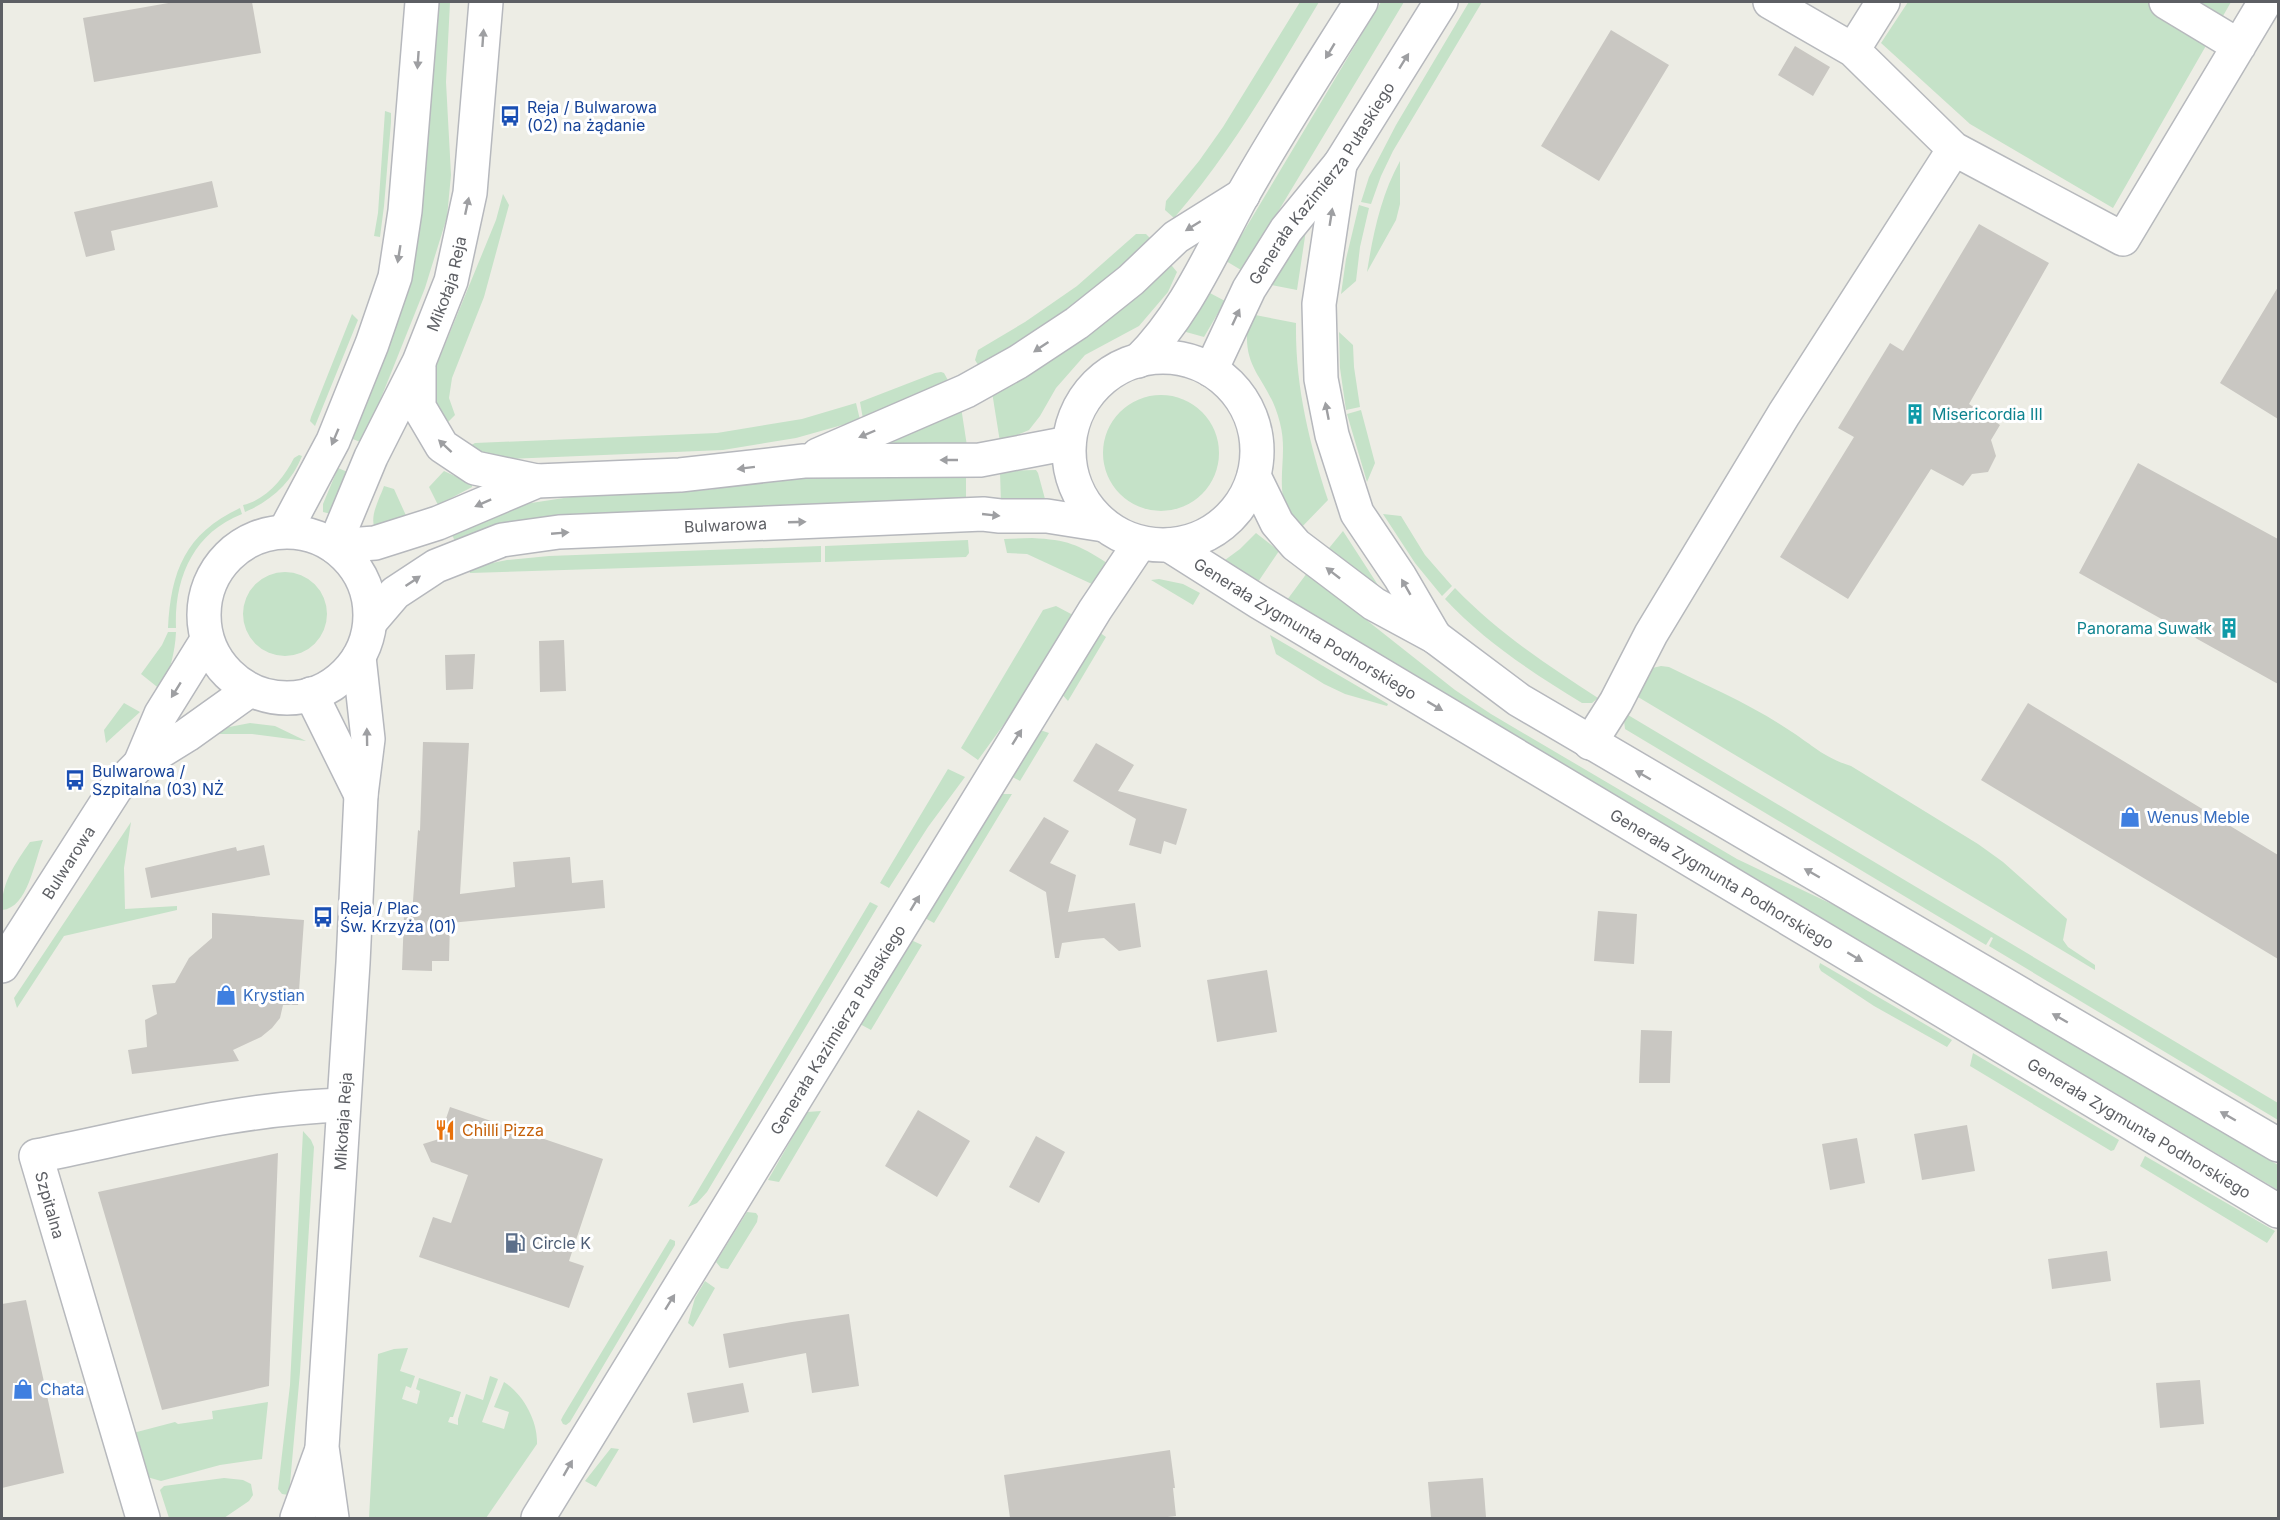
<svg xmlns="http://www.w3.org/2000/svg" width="2280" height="1520" viewBox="0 0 2280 1520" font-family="Inter,sans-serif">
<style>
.green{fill:#c5e2c8}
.building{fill:#c9c7c2}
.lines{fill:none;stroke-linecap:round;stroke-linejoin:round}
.street-casing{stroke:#b7b9bd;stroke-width:36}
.secondary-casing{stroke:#b6b8bd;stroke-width:36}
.street{stroke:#fff;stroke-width:33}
.secondary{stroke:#fff;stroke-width:33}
.oneway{fill:#9e9fa2}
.labels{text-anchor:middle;stroke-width:6;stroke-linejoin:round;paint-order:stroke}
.transit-label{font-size:16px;fill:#164399;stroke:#fff;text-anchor:start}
.street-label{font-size:16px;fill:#5d5f64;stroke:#fff}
.culture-label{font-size:16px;fill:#0d838f;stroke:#fff;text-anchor:start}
.shop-label{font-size:16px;fill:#366cbe;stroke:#fff;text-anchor:start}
.food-label{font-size:16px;fill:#c56008;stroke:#fff;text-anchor:start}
.service-label{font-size:16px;fill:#4e5e75;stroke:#fff;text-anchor:start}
</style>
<rect width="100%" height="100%" fill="#edede5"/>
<!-- green -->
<path class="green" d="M437 2H450L446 82 451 175 447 217 425 288 363 443 350 438 397 323 414 263 425 184Z
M1300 2H1319C1274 77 1232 151 1174 218L1165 210 1166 201 1199 161 1223 127Z
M1381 2H1404L1243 270H1241L1226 261Z
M1469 2H1482L1393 151 1381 176 1371 204 1361 202 1369 177 1396 125Z
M1908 2H2231L2113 208 1970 124 1881 43Z
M385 111 391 113V122L384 206 380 237 374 236 378 213Z
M1400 161V204L1396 220 1367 272C1373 234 1381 195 1400 161Z
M503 194 509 205 484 297 452 378 449 398 455 415 443 427C433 409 432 389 435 369L496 220Z
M1359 205 1369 208 1360 247 1356 281 1341 294 1346 259Z
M1306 230 1297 290 1266 284Z
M1136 234H1146L1153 241 1065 315 980 368 975 360 978 350 1025 322 1077 286Z
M1168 261 1177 272 1168 292 1139 326 1085 355 1056 388 1040 416 1029 430 1000 442 992 392Z
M1208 292 1225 301 1204 337 1186 332 1185 328Z
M352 314 358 320 315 426 310 421 311 417Z
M1250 314 1296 323C1295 385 1309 442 1328 500L1298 531C1292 520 1285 509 1283 497 1279 472 1287 450 1280 423 1269 376 1237 370 1250 314Z
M1339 332 1353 345 1354 367 1360 407 1346 410 1340 368Z
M941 372 944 373 950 384 863 419 860 402 935 373Z
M1103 453a58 58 0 1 1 116 0a58 58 0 1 1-116 0Z
M856 403 860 420 796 438 723 450 505 459 483 457 468 447 475 443 717 433 802 419Z
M961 407 967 446 888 449 874 442Z
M1361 410 1375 463 1367 482 1347 414Z
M299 455 302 456C292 482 271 501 245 512L243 505C266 500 284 478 294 458Z
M338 468 350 473 331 514 323 512V504Z
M1036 470 1038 473 1045 499 1042 502 1001 504 1000 471Z
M444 471 472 484V487L438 505 429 487Z
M966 473V505L455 541 449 529 518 505 577 496 708 490 768 481 811 478Z
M384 486 394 489 408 520 375 528C369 516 380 498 384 486Z
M240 508 242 514C193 533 174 579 176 628H168C171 571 185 534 240 508Z
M1383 514 1401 516 1425 555 1452 586 1442 596 1415 563Z
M1343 531 1376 582 1379 587 1325 553Z
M1256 533 1279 551 1258 582 1225 562V560L1240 549Z
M1032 538C1068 540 1077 544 1107 563L1094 585 1027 554 1007 553 1004 539Z
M968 540 969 553 966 557 825 562V546Z
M821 546V562L470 573 468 568 507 560 549 556Z
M243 614a42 42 0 1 1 84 0a42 42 0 1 1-84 0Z
M1307 573 1455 690 1491 714 1737 859 1874 924 2278 1165V1190L1287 600Z
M1159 579 1183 584 1200 593 1193 605 1151 580Z
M1455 588C1497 632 1547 665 1598 698L1592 703H1582C1533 673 1484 641 1445 599Z
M1056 606 1073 615 1020 702 978 760 961 748 1043 610Z
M1096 630 1106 637 1068 701 1059 691Z
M168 632H176C175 653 170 670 161 690L141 674 162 645Z
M1270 635 1388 704 1387 706 1345 694 1324 684 1276 654Z
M1661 666 1669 667C1710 687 1754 706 1792 732 1815 747 1823 757 1851 766L1978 844 2003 862 2067 919 2063 940 2068 947 2095 965V970L1633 694 1648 669Z
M124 703 140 712 106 743 104 730Z
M1623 712 2278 1103V1120L1989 946 1993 938 1991 937 1986 945 1625 729Z
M250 723 275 726 306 741 252 734H212L224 728Z
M1037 729 1049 733 1020 781 1009 775Z
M948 769 965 777 928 827 889 888 880 883Z
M997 794H1012L934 923 923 917Z
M131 822 124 868 125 909 177 906V910L64 936 17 1008 14 998Z
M43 840C34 862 28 908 2 910 1 883 15 864 30 842Z
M870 902 878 906 707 1192 697 1203 688 1207Z
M911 940 922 945 871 1030 858 1023Z
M1820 963 1952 1040 1947 1047 1874 1006 1821 971 1819 967Z
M1973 1053 2119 1140 2114 1150 2111 1151 1970 1066Z
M821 1111 779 1182 768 1180 807 1112Z
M303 1131 311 1140 314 1147 300 1372 289 1495 282 1494 278 1489 290 1385Z
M2145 1156 2275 1231 2267 1243 2140 1166Z
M747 1212 756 1213 758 1216 757 1222 728 1269 721 1268 716 1262Z
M670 1239 675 1241V1245L570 1422 566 1425 563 1424 561 1420 563 1416Z
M705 1281 715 1288 693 1327 688 1323 695 1298Z
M408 1348 400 1371 415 1376 411 1388 406 1386 402 1399 417 1404 420 1391 416 1389 419 1378 461 1392 453 1417H450L448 1422 458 1425V1419L466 1394 483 1400 490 1376 498 1379 482 1422 504 1429 509 1412 494 1407 504 1382C523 1394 538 1421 537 1444L486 1518H369L378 1354 394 1349Z
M268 1402 262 1459 220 1465 161 1481 147 1477 133 1433 175 1422 178 1424 213 1419 212 1411Z
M611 1448 619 1449 596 1487 585 1481Z
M224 1478 243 1480 251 1484 253 1495 249 1501 224 1518H169L160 1490 164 1486Z"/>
<!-- building -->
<path class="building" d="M174 2H252L261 53 94 82 83 18Z
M1611 30 1669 65 1599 181 1541 146Z
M1795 46 1830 67 1813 96 1778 75Z
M212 181 218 207 111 231 115 250 86 257 74 212Z
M1979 224 2049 263 1969 404 2000 425 1991 440 1996 456 1988 472 1972 474 1963 486 1931 469 1848 599 1780 557 1854 437 1838 428 1890 343 1903 351Z
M2278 287V419L2220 383Z
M2138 463 2278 539V684L2079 573Z
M564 640 566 691 540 692 539 641Z
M475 654 473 689 446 690 445 655Z
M2028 703 2278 855V959L1981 780Z
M423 742 469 743 460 894 515 887 513 862 570 857 572 883 603 880 605 908 450 923 449 961H432V971L402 970 404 915H412L418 830 420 831Z
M1096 743 1134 765 1118 791 1187 809 1176 845 1164 841 1161 854 1129 845 1136 819 1073 781Z
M1044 817 1069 831 1050 863 1076 875 1068 912 1135 903 1141 947 1119 951 1104 938 1083 940 1062 943 1059 958H1055L1046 892 1009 871Z
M264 845 270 875 151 898 145 868 236 847 237 851Z
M1598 911 1637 914 1634 964 1594 961Z
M212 913 304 920 298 1005H283L280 1018 272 1028 261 1037 233 1050 239 1061 132 1074 128 1050 147 1047 145 1020 157 1014 152 985 175 983 189 958 212 938Z
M1267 970 1277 1032 1217 1042 1207 980Z
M1641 1030 1672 1031 1670 1083H1639Z
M450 1107 603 1159 569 1261 584 1266 569 1308 419 1257 433 1217 451 1223 468 1175 431 1162 423 1144 439 1139Z
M918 1110 970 1141 937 1197 885 1166Z
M1967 1125 1975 1171 1922 1180 1914 1134Z
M1036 1136 1065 1152 1039 1203 1009 1187Z
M1857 1138 1865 1183 1830 1190 1822 1144Z
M278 1153 269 1386 162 1410 98 1192Z
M2107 1251 2111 1281 2052 1289 2048 1259Z
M26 1300 64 1473 2 1488V1304Z
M849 1314 859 1386 812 1393 806 1353 729 1368 723 1334 792 1322Z
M2200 1380 2204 1424 2160 1428 2156 1383Z
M743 1383 749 1412 693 1423 687 1393Z
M1170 1450 1175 1488H1173L1176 1516 1159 1518H1010L1004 1475Z
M1483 1478 1486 1517 1431 1518 1428 1482Z"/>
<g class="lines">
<!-- street casing -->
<g class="street-casing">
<path id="street" d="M1770 2 1853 50 1883 2
M2166 2 2239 46
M1853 50 1954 149
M1590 743 1616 702 1651 634 1784 414 1954 149 2123 239 2265 2
M143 1518 36 1156C137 1136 239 1108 343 1105"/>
</g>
<!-- secondary casing -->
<g class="secondary-casing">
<g id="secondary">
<path d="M1340 164 1319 304 1321 379 1332 435 1357 513 1400 577 1435 637"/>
<circle cx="1163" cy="451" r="94"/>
<path d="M1138 361C1185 315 1211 253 1242 196 1279 130 1321 66 1361 2"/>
<path d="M419 367V407L442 446 475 468 537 481"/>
<path id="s1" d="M1211 370 1249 289 1286 230 1340 164 1441 2"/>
<path d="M818 455 966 391 1018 362 1077 323 1131 280 1176 237 1243 195"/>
<path d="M1254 476 1277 523 1296 545 1374 604 1435 637 1519 700 2278 1145"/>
<path d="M285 531 333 441 372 344 395 277 405 211 422 2"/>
<circle cx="287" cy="615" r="83"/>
<path id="s2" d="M1169 545 1259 602 2278 1211"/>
<path d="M334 546 375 543 438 523 537 481 680 475 804 461 980 460 1069 443"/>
<path id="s3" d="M334 546 371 457 419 362 451 281 470 193 486 2"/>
<path id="s4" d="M371 621 395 593 436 566 502 540 559 532 983 514 1000 516H1047L1104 525"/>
<path d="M311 694 361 795"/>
<path d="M140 764 161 714 207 640"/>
<path id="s5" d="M2 966 116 788 140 764 187 735 250 690"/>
<path d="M297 1518 321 1452"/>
<path id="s6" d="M332 1518 322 1447 353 963 361 795 368 739 359 657"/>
<path id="s7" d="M538 1518 1095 610 1140 543"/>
</g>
</g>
<!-- street -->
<use href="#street" class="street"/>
<!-- secondary -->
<use href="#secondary" class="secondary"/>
</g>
<!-- one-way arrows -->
<defs><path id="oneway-solid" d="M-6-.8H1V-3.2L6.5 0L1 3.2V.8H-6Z" transform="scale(1.5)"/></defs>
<g class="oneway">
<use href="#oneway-solid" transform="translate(483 38) rotate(-86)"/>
<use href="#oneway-solid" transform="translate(1330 51) rotate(121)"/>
<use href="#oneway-solid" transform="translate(418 60) rotate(94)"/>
<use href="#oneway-solid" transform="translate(1404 61) rotate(-58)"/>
<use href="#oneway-solid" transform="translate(467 206) rotate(-78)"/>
<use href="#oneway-solid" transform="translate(1331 217) rotate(-81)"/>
<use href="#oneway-solid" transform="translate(1193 226) rotate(148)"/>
<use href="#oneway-solid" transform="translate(399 254) rotate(99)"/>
<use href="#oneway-solid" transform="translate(1236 317) rotate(-65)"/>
<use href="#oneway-solid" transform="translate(1041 347) rotate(146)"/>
<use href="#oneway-solid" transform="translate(1327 411) rotate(-101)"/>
<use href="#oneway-solid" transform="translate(867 434) rotate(157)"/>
<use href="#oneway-solid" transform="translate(335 437) rotate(113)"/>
<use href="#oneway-solid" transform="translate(445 446) rotate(-137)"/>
<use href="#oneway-solid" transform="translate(949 460) rotate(180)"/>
<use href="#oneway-solid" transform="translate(746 468) rotate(173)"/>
<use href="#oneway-solid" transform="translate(483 503) rotate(156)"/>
<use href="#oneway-solid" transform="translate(991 515) rotate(6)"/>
<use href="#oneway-solid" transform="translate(797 522) rotate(-2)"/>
<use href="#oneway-solid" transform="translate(560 533) rotate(-5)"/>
<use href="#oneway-solid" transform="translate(1333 573) rotate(-142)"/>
<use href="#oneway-solid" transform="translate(413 581) rotate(-34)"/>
<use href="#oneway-solid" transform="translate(1406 587) rotate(-120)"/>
<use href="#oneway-solid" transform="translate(176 690) rotate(122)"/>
<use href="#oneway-solid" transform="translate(1435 706) rotate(31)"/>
<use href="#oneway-solid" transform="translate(367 737) rotate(-91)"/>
<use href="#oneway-solid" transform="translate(1017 737) rotate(-58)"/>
<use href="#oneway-solid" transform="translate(1643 775) rotate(-150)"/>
<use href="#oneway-solid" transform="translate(1812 873) rotate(-150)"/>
<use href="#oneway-solid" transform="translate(915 903) rotate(-59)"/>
<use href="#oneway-solid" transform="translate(1855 957) rotate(31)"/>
<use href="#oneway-solid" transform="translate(2060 1018) rotate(-150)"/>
<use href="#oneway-solid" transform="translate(2228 1116) rotate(-150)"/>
<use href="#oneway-solid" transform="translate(670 1302) rotate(-58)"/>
<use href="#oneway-solid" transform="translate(568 1468) rotate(-60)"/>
</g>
<!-- icons -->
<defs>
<g id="bus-bare" transform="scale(1.62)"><path d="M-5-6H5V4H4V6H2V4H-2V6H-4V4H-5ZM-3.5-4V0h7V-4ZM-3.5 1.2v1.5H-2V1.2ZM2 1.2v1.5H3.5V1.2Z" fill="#1a4fb4" stroke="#fff" stroke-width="2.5" paint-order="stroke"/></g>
<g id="building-bare" transform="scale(1.62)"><path d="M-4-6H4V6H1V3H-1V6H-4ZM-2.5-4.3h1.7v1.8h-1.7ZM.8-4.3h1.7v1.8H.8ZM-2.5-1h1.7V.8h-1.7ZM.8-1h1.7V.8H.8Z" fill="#0f9aa8" stroke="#fff" stroke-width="2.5" paint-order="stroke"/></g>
<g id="shop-bare" transform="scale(1.62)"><path d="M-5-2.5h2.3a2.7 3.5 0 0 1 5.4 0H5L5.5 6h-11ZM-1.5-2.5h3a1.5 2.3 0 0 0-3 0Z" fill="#3f7fe0" stroke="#fff" stroke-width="2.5" paint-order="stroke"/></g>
<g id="restaurant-bare" transform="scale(1.62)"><path d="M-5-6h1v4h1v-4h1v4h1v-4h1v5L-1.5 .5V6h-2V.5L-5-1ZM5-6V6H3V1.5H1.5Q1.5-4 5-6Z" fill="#e8710a" stroke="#fff" stroke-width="2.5" paint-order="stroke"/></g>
<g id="fuel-bare" transform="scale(1.62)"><path d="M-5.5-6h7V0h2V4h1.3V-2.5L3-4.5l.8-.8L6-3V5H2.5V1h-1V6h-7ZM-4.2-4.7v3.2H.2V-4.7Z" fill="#5c6f8a" stroke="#fff" stroke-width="2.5" paint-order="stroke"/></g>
</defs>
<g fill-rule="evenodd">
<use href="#bus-bare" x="510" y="116"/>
<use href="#building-bare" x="1915" y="414"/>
<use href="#building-bare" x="2229" y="628"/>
<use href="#bus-bare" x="75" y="780"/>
<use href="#shop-bare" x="2130" y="817"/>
<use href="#bus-bare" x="323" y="917"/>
<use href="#shop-bare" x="226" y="995"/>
<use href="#restaurant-bare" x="445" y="1130"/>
<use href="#fuel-bare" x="515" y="1243"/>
<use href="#shop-bare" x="23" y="1389"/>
</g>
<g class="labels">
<!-- transit labels -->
<g class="transit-label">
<text x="527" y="113">Reja / Bulwarowa<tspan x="527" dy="18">(02) na żądanie</tspan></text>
<text x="92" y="777">Bulwarowa /<tspan x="92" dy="18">Szpitalna (03) NŻ</tspan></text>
<text x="340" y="914">Reja / Plac<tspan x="340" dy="18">Św. Krzyża (01)</tspan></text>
</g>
<!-- street labels -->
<g class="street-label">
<text dy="6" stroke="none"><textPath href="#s1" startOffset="218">Generała Kazimierza Pułaskiego</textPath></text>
<text dy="6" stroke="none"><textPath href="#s3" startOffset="286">Mikołaja Reja</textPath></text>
<text dy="6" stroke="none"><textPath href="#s4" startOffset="381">Bulwarowa</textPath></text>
<text dy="6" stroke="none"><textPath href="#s2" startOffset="160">Generała Zygmunta Podhorskiego</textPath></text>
<text dy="6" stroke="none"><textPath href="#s5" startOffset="123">Bulwarowa</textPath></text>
<text dy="6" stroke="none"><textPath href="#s2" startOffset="646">Generała Zygmunta Podhorskiego</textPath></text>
<text dy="6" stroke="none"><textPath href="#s7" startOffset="573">Generała Kazimierza Pułaskiego</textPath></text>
<text dy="6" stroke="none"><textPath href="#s6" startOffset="398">Mikołaja Reja</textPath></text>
<text dy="6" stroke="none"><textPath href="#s2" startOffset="1132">Generała Zygmunta Podhorskiego</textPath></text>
<text transform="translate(50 1205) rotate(74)" y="6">Szpitalna</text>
</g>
<!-- culture labels -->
<g class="culture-label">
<text x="1932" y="420">Misericordia III</text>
<text x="2212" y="634" text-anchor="end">Panorama Suwałk</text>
</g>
<!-- shop labels -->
<g class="shop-label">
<text x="2147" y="823">Wenus Meble</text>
<text x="243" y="1001">Krystian</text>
<text x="40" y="1395">Chata</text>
</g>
<!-- food labels -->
<g class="food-label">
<text x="462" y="1136">Chilli Pizza</text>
</g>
<!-- service labels -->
<g class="service-label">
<text x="532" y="1249">Circle K</text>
</g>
</g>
<!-- border -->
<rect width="2280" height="1520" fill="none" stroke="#5d5f64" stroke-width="6"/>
</svg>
